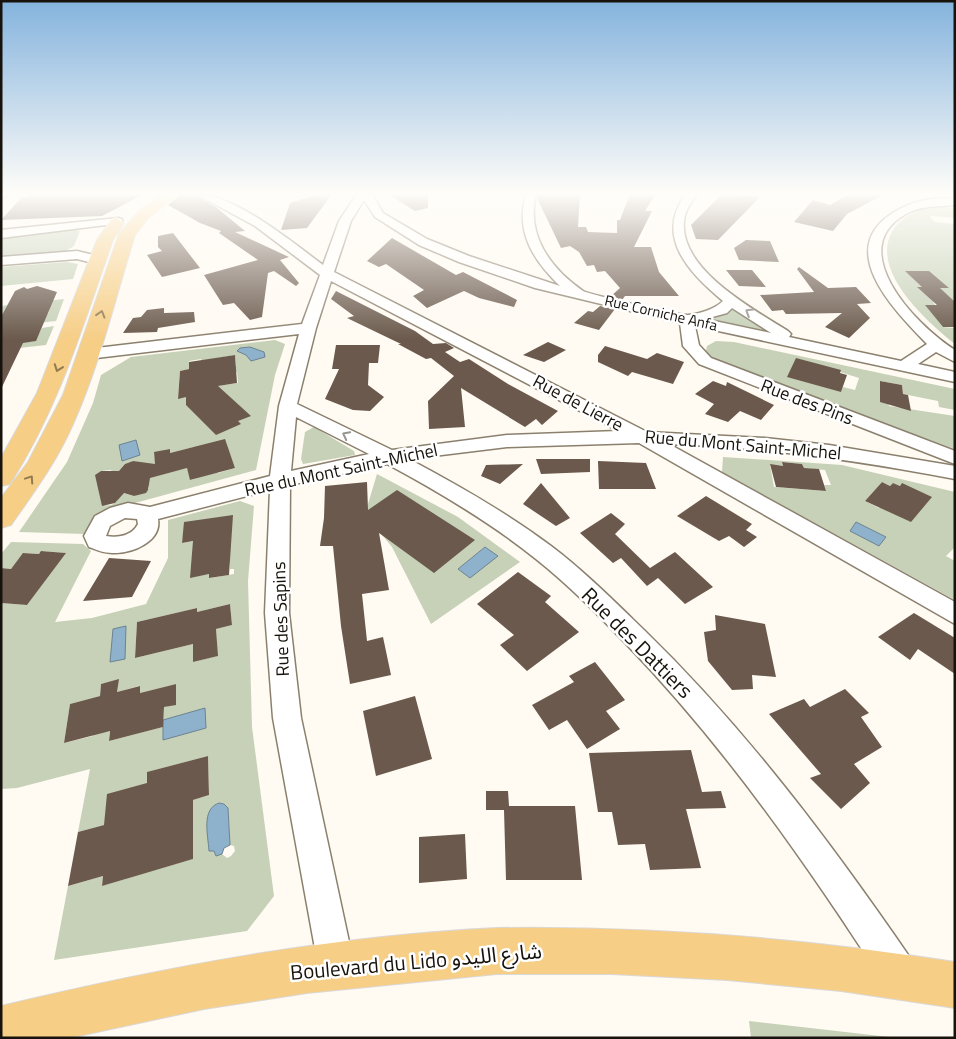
<svg xmlns="http://www.w3.org/2000/svg" width="956" height="1039" viewBox="0 0 956 1039" font-family="'Titillium Web','Noto Sans Arabic',sans-serif">
<style>
.green{fill:#c6d1b8;fill-rule:evenodd}
.water{fill:#8fb2cc;stroke:#6b8292}
.building{fill:#6a594c}
.lines{fill:none;stroke-linecap:round;stroke-linejoin:round}
.minor-casing{stroke:#8b806e;stroke-width:3}
.major-casing{stroke:#dad9d8;stroke-width:2}
.minor{fill:#fff;fill-rule:evenodd}
.major{fill:#f6ce86;fill-rule:evenodd}
.oneway{stroke:#979592}
.oneway2{stroke:#927a4f}
.labels{text-anchor:middle;stroke-width:5;stroke-linejoin:round;paint-order:stroke}
.far-street-label{font-size:15px;fill:#17130c;stroke:#fff}
.street-label{font-size:18px;fill:#17130c;stroke:#fff}
.near-street-label{font-size:21px;fill:#17130c;stroke:#fff}
</style>
<rect width="100%" height="100%" fill="#fffaf2"/>
<!-- green -->
<path class="green" d="M940 206 955 209V218L930 216 934 222 955 224V306L933 302 935 305H926L943 327 955 328V344C926 321 864 266 896 226 907 213 924 207 940 206Z
M74 229 80 231 74 246 66 251 1 258V236Z
M67 262 78 264 73 279 1 286V267Z
M64 299 56 321 11 326 48 314 51 305 1 320V306Z
M732 309 737 311 769 331 709 321Z
M54 326 46 345 1 350V345L35 341 42 328Z
M275 340 285 344 275 375 256 470 102 512 91 521 85 534 19 532 67 462 93 403 101 375 131 357ZM235 355 236 366 228 367V373L237 372 238 383 217 386 178 398 180 371 189 369V361L201 359V368L211 359ZM194 447 197 461 229 452 235 468 218 473 217 471 191 480 187 468 157 475 154 453 170 449V453ZM133 461 140 463 149 488 147 491 134 496 117 491 118 498C116 505 109 506 103 505L96 475 101 471 111 470 115 481 125 464Z
M716 341 734 342 955 389V410L939 407 938 401 903 394 902 385 880 381 889 406 955 416V449L717 362 711 358 706 351 707 346ZM796 358 859 378 855 390 843 387 841 392Z
M314 427 354 451 355 455 303 464 301 459 305 432Z
M723 457 842 465 955 492V547L946 556 955 561V600L722 472ZM782 462 802 464 804 468 825 470 831 485H824L826 491 774 487 770 465 783 466ZM882 482 890 486 893 483 900 486 902 484 891 510 882 505 879 508 865 501Z
M377 474 458 517 520 562 431 624 392 547 365 514ZM485 547 498 556 458 569Z
M240 501 254 506 248 581 252 727 274 896 247 931 54 960 68 886 103 876 102 886 125 879 126 870 151 871 193 859V800L209 795 208 756 148 772 147 783 104 825 78 832 90 769 17 788 1 789V603L27 605 65 553 42 551 39 554 24 553 11 569 1 568V554L11 542 83 544 91 551 55 622 92 618 146 604 168 558V520ZM185 522 231 535 182 543ZM230 552V569H234V574L210 578 209 574 190 577ZM230 604 232 625 216 629 217 656 193 662V644L135 658 137 622 197 608V612ZM118 680 117 692 139 686 140 693 176 684V704L164 707 163 720 205 709 164 740 163 727 109 741 110 728 93 732V736L64 743 70 704 100 696 101 684ZM217 803H223L228 808 230 845 234 846 235 851 231 856 227 858 222 854 216 856 215 851 209 850 208 817Z
M749 1021 898 1038H751Z"/>
<!-- water -->
<path class="water" d="M250 347 264 352 265 357 251 361 246 355 237 351 240 348Z
M136 440 140 455 122 461 119 445Z
M856 522 886 537 879 546 850 531Z
M485 547 498 556 470 578 458 569Z
M126 626 125 659 110 662 113 629Z
M205 708 206 728 163 740V720Z
M219 803 224 804 228 808 230 845 224 848 222 854 216 856 214 851H209C208 835 201 809 219 803Z"/>
<!-- building -->
<path class="building" d="M31 194H144L102 216 1 220 22 197H29Z
M181 194H194L217 208 245 231 235 232 289 257 280 260 299 283 296 286 274 271 268 273 262 317 250 320 234 303 223 305 204 275 258 260 219 233 221 231 200 223 168 205Z
M320 194H332L307 228 281 230 290 203Z
M388 194H428V208L415 211Z
M538 194H580L578 227H586L588 232 617 233V220H620L630 194H656L645 211H652L634 247H651L659 272 679 296H625L622 300 610 297 620 288 605 271 597 272 594 265 587 266 579 252 570 246 561 248 537 198Z
M722 194 760 197 718 240 696 239 691 225Z
M849 194H885L847 214 833 231 794 222 813 200 830 205Z
M173 233 200 268 162 277 147 255 162 251 158 247V236Z
M392 238 456 275 463 272 517 300 514 307 479 298 464 291 427 308 413 296 424 290 386 264 379 267 367 261Z
M746 240 770 241 779 262 739 260 734 248Z
M799 267 828 288 856 287 871 303 857 304 870 318 849 338 825 327 842 313 786 314 783 310 772 311 760 295 814 292 797 269Z
M726 270H752L766 287 739 286Z
M905 271H929L949 288H940L955 302V327H943L925 305H937L917 287H922Z
M37 286 57 292 36 341 23 343 1 389V317L15 291 24 287 27 289Z
M336 291 415 331 433 344 446 343 454 348 445 352 460 362 469 359 508 384 558 411 542 425 536 419 525 427 461 388 465 427 429 429 428 401 454 376 431 358 426 359 398 344H401L347 318 354 316 331 299Z
M600 306 615 309 599 330 574 323 588 311 593 312Z
M164 308V313L194 312 195 322 158 328 157 332 123 333 133 318 141 317 147 310Z
M548 342 566 350 544 362 523 355Z
M336 345H380L378 363H369L368 385 384 397 370 411 353 410 325 399 339 369H332Z
M605 346 647 359 657 353 684 362 673 384 632 372 628 376 598 362V355Z
M235 355 237 383 218 386 251 416 238 421 241 424 216 435 186 405V397L178 399 180 371 189 369V362Z
M796 358 841 370 840 373 847 375 841 392 787 377Z
M713 381 726 386 727 382 774 405 761 420 740 411 728 422 705 414 714 404 695 394Z
M880 381 902 385 903 394 908 395 911 411 880 402Z
M225 439 235 468 190 480 187 468 150 478 148 490 146 493 134 496 124 493 115 503 102 506 95 475 101 471H119L125 464 133 461 155 464 154 452 170 449V453Z
M536 459H590V472L541 474Z
M598 461 646 463 656 489H599Z
M782 462 802 464 804 468 819 469 826 491 776 487 770 464 783 466Z
M523 464 500 484 481 476 486 465Z
M367 482 368 510 397 490 475 540 434 573 379 533 389 590 362 594 367 641 383 637 391 675 350 684 341 626 333 546H320L324 518 325 486Z
M882 482 890 486 893 483 900 486 902 483 932 497 911 522 865 501Z
M541 483 570 518 556 526 523 504Z
M706 496 752 524 746 530 757 537 744 547 729 536 719 541 677 516Z
M611 513 625 524 615 534 650 568 675 552 713 587 685 604 658 578 647 586 621 558 613 563 580 533Z
M233 515 229 575 209 578V574L190 578 193 541 182 543 184 522Z
M41 551 66 553 27 605 1 603V568L11 569 23 553 39 554Z
M109 558 151 561 132 597 83 601Z
M518 572 551 596 545 602 579 632 527 671 500 645 514 635 477 604Z
M230 604 232 625 216 629 218 656 193 662V644L135 658 137 622 197 608V612Z
M914 613 955 638V674L918 649 910 660 878 637Z
M715 615 765 624 776 677 752 675 753 689 732 690 708 661 704 632 716 630Z
M595 662 625 700 606 711 620 729 587 749 567 720 549 730 532 705 574 682 569 676Z
M119 679 117 692 140 686V693L176 684V705L164 707 163 727 109 741 110 731 64 743 70 704 100 696 101 684Z
M845 689 869 713 861 717 882 747 854 764 870 783 841 809 810 778 821 774 769 714 804 699 810 707Z
M415 696 432 759 376 776 363 711Z
M691 750 702 792 721 791 726 808 686 809 701 868 650 870 645 844 618 845 612 812H598L589 753Z
M208 756 209 795 193 800V859L102 886 103 876 68 886 78 832 104 825 107 794 147 783V772Z
M486 791H508L509 806H575L582 880H506L504 810H486Z
M465 834 467 879 419 883V837Z"/>
<g class="lines">
<!-- minor casing -->
<g class="minor-casing">
<path id="minor" d="M1 194H10L1 199Z
M196 194C234 194 292 242 323 265L339 221 357 194H372L383 213 427 239 469 256 560 286C533 260 515 232 526 194H536C526 235 550 268 583 291 588 294 681 316 688 315 699 314 715 309 723 301 689 273 654 236 686 194H697C691 203 685 210 684 221 679 270 755 310 788 331L791 334 789 337 901 361 927 344C894 310 832 248 896 211 912 201 936 196 955 199V205C939 207 925 205 910 212 840 246 915 325 955 350V362L936 352 918 364 955 372V382L695 326 699 345 711 358 955 451V464L699 364 683 346 680 323 535 288 459 262 419 245 375 217 364 200 351 221 334 272 647 432 765 438 829 445 955 466V479C860 461 766 447 669 444L955 602V624L639 443 507 447 409 459C458 485 507 513 551 546 584 571 614 601 644 630 747 730 832 844 913 962L918 975 913 988 900 993 887 988C809 867 727 749 627 645 598 615 569 585 536 559 490 522 439 492 387 464L290 485 289 613 301 718 354 965 349 978 336 983 323 978 318 965 273 718 265 613 270 490 158 519C162 542 131 554 112 553 104 553 97 550 89 547L84 536 95 516 110 508 128 503 150 507 270 476 279 406 299 334 88 359 80 354 88 349 302 324 320 275 255 226ZM331 281 618 431 507 435 392 450 297 404 316 328ZM732 308 771 333 705 319 727 313ZM296 417 369 454 291 471ZM125 518 137 519 138 524C132 536 118 538 106 536L110 526Z
M118 218 122 219V223L1 238V230Z
M77 251 102 257 103 260 97 264 77 259 1 265V257Z"/>
</g>
<!-- major casing -->
<g class="major-casing">
<path id="major" d="M162 194H179L149 217 135 235C115 298 100 364 73 424 57 461 34 492 11 525L1 528V498L28 462 63 395 119 234 139 211Z
M116 218 124 223 113 240C82 327 60 405 10 484L1 486V458L37 393 97 240 111 220Z
M497 928C651 926 803 938 955 962V1008L841 991 727 980 612 974H497L307 993 204 1009 69 1038H1V1006C164 967 330 936 497 928Z"/>
</g>
<!-- minor -->
<use href="#minor" class="minor"/>
<!-- major -->
<use href="#major" class="major"/>
</g>
<!-- one-way arrows -->
<defs><path id="oneway-chevron" d="M-2-3.5L2.5 0L-2 3.5" fill="none" stroke-width="1.6" stroke-linecap="round" stroke-linejoin="round" transform="scale(1.25)"/></defs>
<g class="oneway">
<use href="#oneway-chevron" transform="translate(749 312) rotate(-148)"/>
<use href="#oneway-chevron" transform="translate(346 435) rotate(-153)"/>
</g>
<g class="oneway2">
<use href="#oneway-chevron" transform="translate(101 314) rotate(-73)"/>
<use href="#oneway-chevron" transform="translate(58 368) rotate(110)"/>
<use href="#oneway-chevron" transform="translate(30 479) rotate(-56)"/>
</g>
<!-- sky -->
<linearGradient id="sky" x2="0" y2="1"><stop stop-color="#84b3dd"/><stop offset="0.57" stop-color="#fffdf9"/><stop offset="1" stop-color="#fffdf9" stop-opacity="0"/></linearGradient>
<rect width="956" height="340" fill="url(#sky)"/>
<g class="labels">
<!-- far-street labels -->
<g class="far-street-label">
<text transform="translate(661 313) rotate(13)" y="5">Rue Corniche Anfa</text>
</g>
<!-- street labels -->
<g class="street-label">
<text transform="translate(807 402) rotate(21)" y="6">Rue des Pins</text>
<text transform="translate(578 403) rotate(28)" y="6">Rue de Lierre</text>
<text transform="translate(743 445) rotate(5)" y="6">Rue du Mont Saint-Michel</text>
<text transform="translate(341 470) rotate(-12)" y="6">Rue du Mont Saint-Michel</text>
<text transform="translate(281 619) rotate(-92)" y="6">Rue des Sapins</text>
</g>
<!-- near-street labels -->
<g class="near-street-label">
<text transform="translate(637 643) rotate(45)" y="7">Rue des Dattiers</text>
<text transform="translate(416 962) rotate(-5)" y="7">Boulevard du Lido شارع الليدو</text>
</g>
</g>
<!-- border -->
<rect width="956" height="1039" fill="none" stroke="#17130c" stroke-width="5"/>
</svg>
